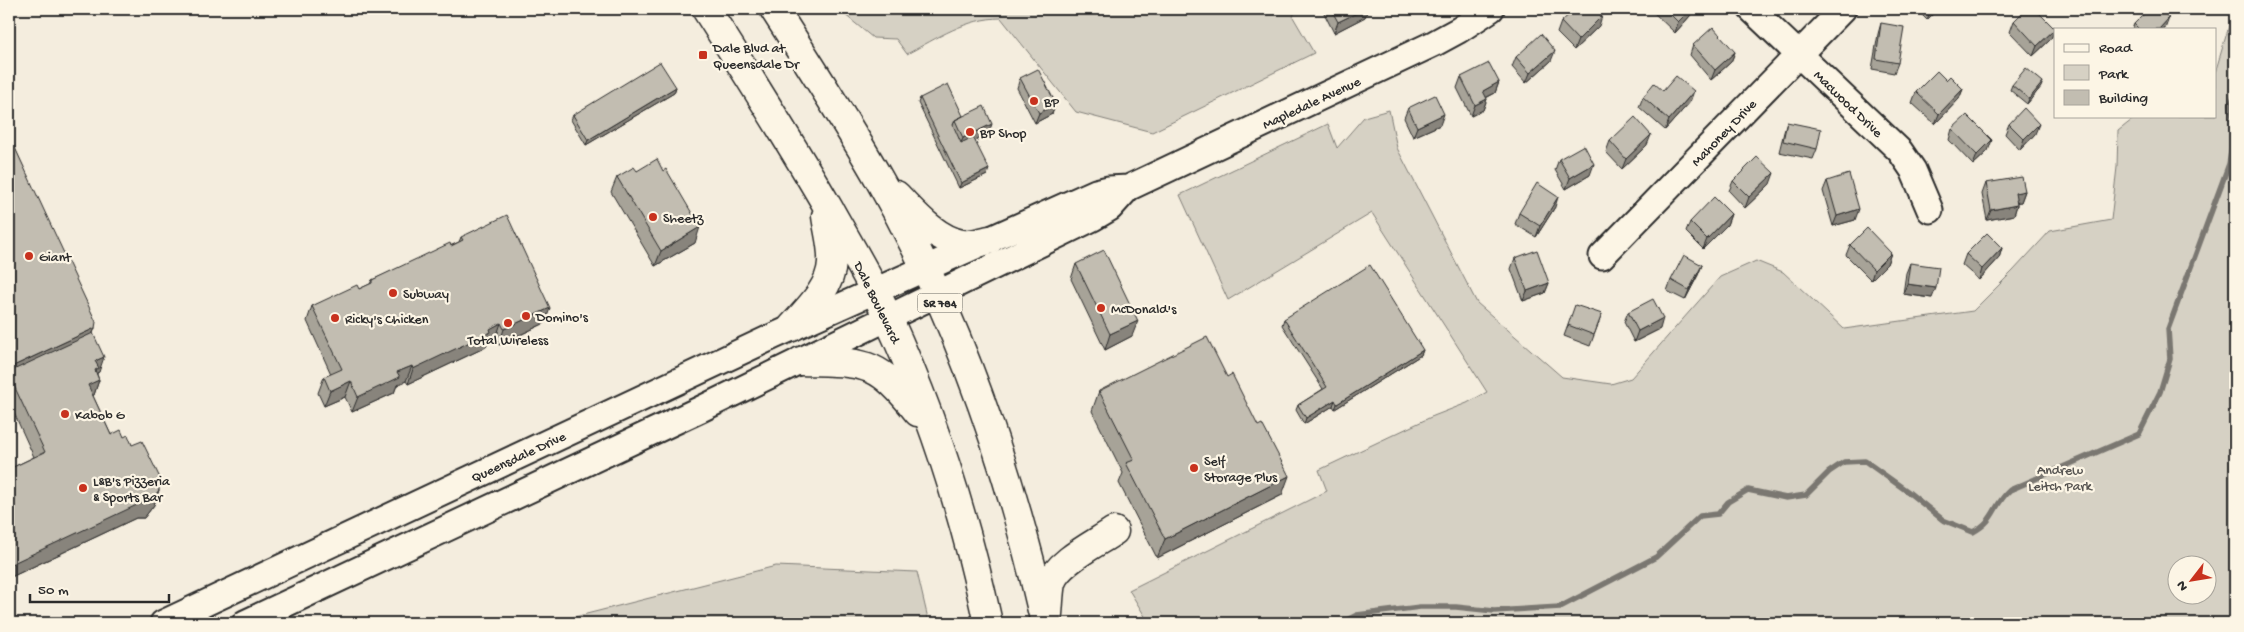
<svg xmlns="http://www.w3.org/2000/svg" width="2244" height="632" viewBox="0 0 2244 632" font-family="'Gochi Hand',sans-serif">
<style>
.green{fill:#d6d1c4;stroke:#807e78;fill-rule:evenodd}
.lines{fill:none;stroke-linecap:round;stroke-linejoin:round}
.stream{stroke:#7a7771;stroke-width:5.5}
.minor-casing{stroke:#2b2b2b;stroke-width:29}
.major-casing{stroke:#2b2b2b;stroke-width:31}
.minor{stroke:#fcf5e5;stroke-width:25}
.major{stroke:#fcf5e5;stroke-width:28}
.wall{fill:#a7a398;stroke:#2b2b2b}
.shaded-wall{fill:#88847c;stroke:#2b2b2b}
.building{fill:#c2bdb1;stroke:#2b2b2b}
.poi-dot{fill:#c8321e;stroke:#fcf5e5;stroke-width:2}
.labels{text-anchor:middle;stroke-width:4.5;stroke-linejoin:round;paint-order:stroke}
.shield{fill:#fcf5e5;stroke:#6a6863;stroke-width:1}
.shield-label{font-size:12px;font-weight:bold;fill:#2b2b2b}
.poi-label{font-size:14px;fill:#2b2b2b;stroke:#fcf5e5;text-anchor:start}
.street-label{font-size:14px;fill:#2b2b2b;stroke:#fcf5e5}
.park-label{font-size:14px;fill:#565451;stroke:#fcf5e5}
</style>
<rect width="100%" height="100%" fill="#f4edde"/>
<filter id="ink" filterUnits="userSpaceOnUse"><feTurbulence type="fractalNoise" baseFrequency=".02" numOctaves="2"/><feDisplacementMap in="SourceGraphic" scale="10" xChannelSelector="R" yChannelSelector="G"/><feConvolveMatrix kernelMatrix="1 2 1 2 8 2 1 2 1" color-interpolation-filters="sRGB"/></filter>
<g filter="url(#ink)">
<!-- green -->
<path class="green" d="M838 9H1296L1293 17 1314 53 1152 132 1076 112 1001 18C967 18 937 38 907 54L896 39 873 38Z
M2234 9 2235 623H1149L1129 590 1327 491 1319 470 1431 417 1467 403 1487 392 1372 213 1228 300 1180 195 1328 124 1337 148 1364 117 1389 110 1397 148 1477 303 1562 377 1611 384 1631 378 1720 277 1756 261 1783 272 1844 329 1973 311 2013 271 2050 231 2111 220 2117 167 2118 131 2137 116H2215V73ZM2176 564H2206V594H2176Z
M776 566 917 572 929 623H551Z"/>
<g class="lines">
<!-- stream -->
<path class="stream" d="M2235 94 2231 104 2235 129
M1341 623 1357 615 1420 607H1456L1494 611 1560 607 1656 557 1700 516 1718 514 1728 502 1748 490 1786 498 1806 495 1829 472 1844 462 1865 461 1907 491 1943 520 1973 532C1997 519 1992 506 2010 490L2139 434 2160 392 2170 359 2168 329 2229 164 2235 129"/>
<!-- minor casing -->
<g class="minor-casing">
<path id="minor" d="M1751 9 1900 151 1913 170 1930 210
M1602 256 1843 9
M163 623 774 336 1096 192 1109 189 1128 188 1435 43 1459 30 1491 9
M245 623 701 409 1093 218 1110 208 1128 188"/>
</g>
<!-- major casing -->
<g class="major-casing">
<path id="major" d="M706 9C748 75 790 141 829 209 849 245 871 280 888 318 932 413 966 521 988 623
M774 9C810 65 846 121 879 179 958 317 1010 469 1045 623
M896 195C914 213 935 239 962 244 971 245 981 242 989 240
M792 327C808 309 831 288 832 262 833 247 828 231 826 216
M801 361C866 363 876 359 918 412
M1048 614C1049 604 1049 593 1051 583 1057 562 1097 543 1114 531"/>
</g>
<!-- minor -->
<use href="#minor" class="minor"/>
<!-- major -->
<use href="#major" class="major"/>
</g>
<!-- wall -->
<path class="wall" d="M1326 9H1368L1365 17 1334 33 1324 13Z
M1650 9H1693L1690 16 1675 33Z
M1916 9H1938L1927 20Z
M2014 21 2055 29 2051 39 2033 56 2010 32Z
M1561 22 1599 26 1574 50 1557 33Z
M1881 23 1898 63 1894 73 1872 69 1878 34Z
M2134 24 2165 29H2132Z
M1693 45 1735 52 1731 62 1711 80 1690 55Z
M1516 57 1551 61 1526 83 1512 67Z
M1461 77 1499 82 1495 93 1486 98 1487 99 1483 110 1471 116 1457 88Z
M1020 78 1056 104 1052 114 1035 123 1017 88Z
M1946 80 1963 89 1959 99 1935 124 1912 103 1916 92Z
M2012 85 2041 87 2027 104 2010 90Z
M676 87 674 93 586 145 571 120 573 115Z
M1663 91 1690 102 1665 130 1639 107 1643 97Z
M920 98 963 116 988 135 975 141 987 175 959 188 918 103Z
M1408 108 1440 125 1413 137 1404 118Z
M1787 122 1817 149 1813 159 1779 152 1784 132Z
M2009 124 2035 134 2020 150 2005 134Z
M1952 129 1988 151 1973 165 1949 140Z
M9 135 95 328 93 333 99 372 97 373V374L99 380 94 395 93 396 111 435 124 437 132 445 159 490 154 505 144 518H136L9 578V469L34 457 9 402Z
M1610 141 1647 145 1622 169 1606 152Z
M1559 159 1590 175 1566 189 1555 170Z
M637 171H663L695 243 655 266 611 192 617 177Z
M1733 181 1770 184 1745 208 1729 191Z
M1827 181 1855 220 1833 226 1823 191Z
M1986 183 2025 191 2021 202H2017V205L2014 215 1987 220 1982 194Z
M1555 207 1536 237 1515 224 1519 213Z
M1731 214 1727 225 1703 249 1686 232 1690 222Z
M461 237 545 323 499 345 496 338 488 342 486 347 408 384 406 381 397 385 394 393 352 412 345 397 324 406 318 393 324 377 331 374 307 321 312 306 359 289 370 284 372 280 459 242Z
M1850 245 1891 253 1887 264 1871 280 1846 255Z
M2002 248 1999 258 1979 280 1962 265 1966 254Z
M1515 258 1549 283 1545 293 1523 301 1511 269Z
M1910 263 1932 298 1903 294 1906 273Z
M1076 264 1132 336 1105 350 1071 279Z
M1702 265 1698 275 1685 300 1667 291 1671 280Z
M1628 312 1660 329 1634 342 1624 322Z
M1602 314 1590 346 1564 336 1568 325Z
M1284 319 1423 350 1421 355 1335 409 1333 406 1304 424 1296 410 1298 405 1323 389 1282 325Z
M1099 391 1282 495 1157 558 1119 483 1123 473 1092 411Z"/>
<!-- shaded-wall -->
<path class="shaded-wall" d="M1365 9H1368L1365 17 1334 33 1338 22Z
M1691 9H1693L1690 16 1675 33 1678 22Z
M1931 9H1938L1927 20Z
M1602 16 1599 26 1574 50 1578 40Z
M2169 18 2165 29H2159Z
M2055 29 2051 39 2033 56 2037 46Z
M1555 51 1551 61 1526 83 1530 73Z
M1735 52 1731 62 1711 80 1715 70Z
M1499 82 1495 93 1479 101 1483 91Z
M2043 82 2041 87 2027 104 2029 99Z
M676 87 674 93 586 145 588 140Z
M1963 89 1959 99 1935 124 1939 114Z
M1694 91 1690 102 1665 130 1669 120Z
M1487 99 1483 110 1471 116 1475 105Z
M1056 104 1052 114 1035 123 1039 113Z
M1444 114 1440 125 1413 137 1417 127Z
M992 124 988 135 959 148 963 138Z
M2039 124 2035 134 2020 150 2024 139Z
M1651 135 1647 145 1622 169 1626 159Z
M1992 140 1988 151 1973 165 1977 155Z
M1594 164 1590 175 1566 189 1570 178Z
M989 169 987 175 959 188 961 183Z
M1774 173 1770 184 1745 208 1749 197Z
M2025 191 2021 202 2011 203 2015 193Z
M1558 197 1555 207 1536 237 1540 226Z
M2017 205 2014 215 1987 220 1991 210Z
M1859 209 1855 220 1833 226 1837 216Z
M1731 214 1727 225 1703 249 1707 239Z
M700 227 695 243 655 266 661 251Z
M2002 248 1999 258 1979 280 1982 269Z
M1891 253 1887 264 1871 280 1874 270Z
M1702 265 1698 275 1685 300 1689 290Z
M1549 283 1545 293 1523 301 1527 291Z
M1907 284 1936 288 1932 298 1903 294Z
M550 308 545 323 499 345 504 329Z
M1663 318 1660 329 1634 342 1638 331Z
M1138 321 1132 336 1105 350 1110 334Z
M501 323 496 338 488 342 486 347 408 384 413 369Z
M95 328 87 348 9 375V368Z
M1423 350 1421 355 1335 409 1337 404Z
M104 357 99 372 97 373 94 382 99 380 94 395 82 400 95 361Z
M412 366 406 381 397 385 394 393 352 412 358 397 397 372Z
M351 381 345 397 324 406 330 391Z
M1335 400 1333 406 1304 424 1306 418Z
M1289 476 1282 495 1157 558 1165 539Z
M159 490 154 505 144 518H136L9 578V565Z"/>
<!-- building -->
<path class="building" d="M1331 9H1365L1338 22Z
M1575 9H1596L1602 16 1578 40 1561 22Z
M1665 9H1691L1678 22Z
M2026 9H2035L2055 29 2037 46 2014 21Z
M2149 9H2160L2169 18 2159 29H2139L2134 24Z
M1881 23 1904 27 1898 63 1876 59Z
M1713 27 1735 52 1715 70 1693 45Z
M1541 34 1555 51 1530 73 1516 57Z
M660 62 676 87 588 140 573 115Z
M1489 63 1499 82 1483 91 1487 99 1475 105 1461 77Z
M2026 68 2043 82 2029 99 2012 85Z
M1038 69 1056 104 1039 113 1020 78Z
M1937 71 1946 80 1950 76 1963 89 1939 114 1916 92Z
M1676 76 1694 91 1669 120 1643 97 1654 83 1663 91Z
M948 84 963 116 955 120 953 125 961 143 973 137 989 169 961 183 920 98Z
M1435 95 1444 114 1417 127 1408 108Z
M984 106 992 124 963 138 955 120Z
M2024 108 2039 124 2024 139 2009 124Z
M1967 115 1992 140 1977 155 1952 129Z
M1635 117 1651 135 1626 159 1610 141Z
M1787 122 1821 129 1817 149 1783 141Z
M9 135 96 322 95 328 9 368Z
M1584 145 1594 164 1570 178 1559 159Z
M1757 157 1774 173 1749 197 1733 181Z
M657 159 663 171 666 169 700 227 661 251 617 177 634 167 637 171Z
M1849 174 1859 209 1837 216 1827 181Z
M2022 177 2025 191 2015 193 2017 205 1991 210 1986 183Z
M1537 183 1558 197 1540 226 1519 213Z
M1714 197 1731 214 1707 239 1690 222Z
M507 215 550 308 504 329 501 323 490 329 491 332 413 369 412 366 397 372 400 377 358 397 351 381 330 391 324 377 342 369 312 306 357 285 359 289 372 283V280L450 243 451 246 463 240 461 237Z
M1867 228 1891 253 1874 270 1850 245Z
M1987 233 2002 248 1982 269 1966 254Z
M1104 250 1138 321 1110 334 1076 264Z
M1537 250 1549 283 1527 291 1515 258Z
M1684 255 1702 265 1689 290 1671 280Z
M1910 263 1939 267 1936 288 1907 284Z
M1370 265 1423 350 1337 404 1335 400 1306 418 1298 405 1327 387 1284 319Z
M1653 299 1663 318 1638 331 1628 312Z
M1575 305 1602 314 1594 335 1568 325Z
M93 333 104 357 95 361 99 368 95 370 99 380 88 385 111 435 121 430 124 437 128 435 132 445 142 441 160 478 159 490 150 503H141L9 565V469L45 452 9 375V372Z
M1207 337 1227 377 1232 374 1258 426 1262 424 1289 476 1165 539 1126 463 1134 460 1099 391Z"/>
</g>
<!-- markers -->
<g class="poi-dot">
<rect x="698" y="50" width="10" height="10" rx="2.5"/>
<circle cx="1034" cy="101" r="5"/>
<circle cx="970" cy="132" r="5"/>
<circle cx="653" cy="217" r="5"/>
<circle cx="29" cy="256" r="5"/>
<circle cx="393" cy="293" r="5"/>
<circle cx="1101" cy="308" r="5"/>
<circle cx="526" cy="316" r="5"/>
<circle cx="335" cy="318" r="5"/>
<circle cx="508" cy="323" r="5"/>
<circle cx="65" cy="414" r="5"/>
<circle cx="1194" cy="468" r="5"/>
<circle cx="83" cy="488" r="5"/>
</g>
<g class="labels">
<!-- shield labels -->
<rect class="shield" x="917.5" y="293.5" width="45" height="19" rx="4"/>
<g class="shield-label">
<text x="940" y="307">SR 784</text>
</g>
<!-- poi labels -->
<g class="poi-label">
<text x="713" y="52">Dale Blvd at<tspan x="713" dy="16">Queensdale Dr</tspan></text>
<text x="1044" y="106">BP</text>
<text x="980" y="137">BP Shop</text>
<text x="663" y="222">Sheetz</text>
<text x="39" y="261">Giant</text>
<text x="403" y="298">Subway</text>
<text x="1111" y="313">McDonald's</text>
<text x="536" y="321">Domino's</text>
<text x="345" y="323">Ricky's Chicken</text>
<text x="508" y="344" text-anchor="middle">Total Wireless</text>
<text x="75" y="419">Kabob G</text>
<text x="1204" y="465">Self<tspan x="1204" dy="16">Storage Plus</tspan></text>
<text x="93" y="485">L&amp;B's Pizzeria<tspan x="93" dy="16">&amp; Sports Bar</tspan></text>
</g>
<!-- street labels -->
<g class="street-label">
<text transform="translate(1311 102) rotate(-25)" y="5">Mapledale Avenue</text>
<text transform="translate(1849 103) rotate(44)" y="5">Macwood Drive</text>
<text transform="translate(1723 132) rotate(-46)" y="5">Mahoney Drive</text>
<text transform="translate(878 302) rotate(64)" y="5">Dale Boulevard</text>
<text transform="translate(518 456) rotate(-25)" y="5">Queensdale Drive</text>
</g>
<!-- park labels -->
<g class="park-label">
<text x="2060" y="474">Andrew<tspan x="2060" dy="16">Leitch Park</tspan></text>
</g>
</g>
<!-- margin -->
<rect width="2244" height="632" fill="none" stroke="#fcf5e5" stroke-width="30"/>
<rect x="15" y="15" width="2214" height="602" fill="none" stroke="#2b2b2b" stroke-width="2" filter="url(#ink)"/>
<!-- legend -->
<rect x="2054" y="28" width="162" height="90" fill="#fcf5e5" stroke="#a8a49b"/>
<rect x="2064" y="44" width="25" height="8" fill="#fcf5e5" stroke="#a8a49b"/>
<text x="2099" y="52" font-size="15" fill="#2b2b2b">Road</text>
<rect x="2064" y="65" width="25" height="15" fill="#d6d1c4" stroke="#a8a49b"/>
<text x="2099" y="78" font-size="15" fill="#2b2b2b">Park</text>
<rect x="2064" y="90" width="25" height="15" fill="#c2bdb1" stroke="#a8a49b"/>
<text x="2099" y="102" font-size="15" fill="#2b2b2b">Building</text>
<!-- north arrow -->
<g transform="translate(2192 580) rotate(239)"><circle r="24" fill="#fcf5e5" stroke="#a8a49b"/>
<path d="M0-4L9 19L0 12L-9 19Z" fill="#c8321e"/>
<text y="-8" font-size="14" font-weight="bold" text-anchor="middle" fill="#2b2b2b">N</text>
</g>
<!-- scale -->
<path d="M30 594v8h139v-8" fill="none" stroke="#2b2b2b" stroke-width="2.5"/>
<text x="38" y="594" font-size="15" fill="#2b2b2b" stroke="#fcf5e5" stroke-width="4" paint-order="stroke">50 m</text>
</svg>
